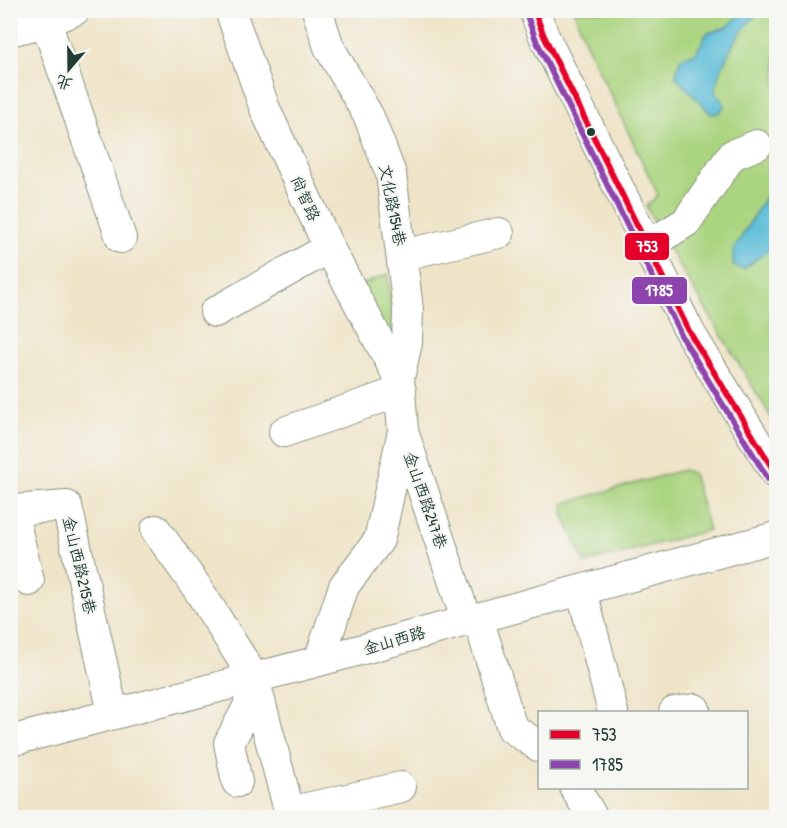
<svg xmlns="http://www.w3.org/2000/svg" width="787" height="828" viewBox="0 0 787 828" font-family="'Patrick Hand','LXGW WenKai TC',sans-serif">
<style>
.green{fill:#aad47f;stroke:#64885a;stroke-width:1.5}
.water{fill:#5abcd8;stroke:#3c7c86;stroke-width:1.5}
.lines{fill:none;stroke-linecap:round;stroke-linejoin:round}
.minor-casing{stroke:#87907e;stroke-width:32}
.minor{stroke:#fff;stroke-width:30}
.bus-1-casing{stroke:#f6f6f2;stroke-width:10}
.bus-2-casing{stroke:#f6f6f2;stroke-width:10}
.bus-1{stroke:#e4002b;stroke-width:6}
.bus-2{stroke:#8e44ad;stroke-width:6}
.bus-dot{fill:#1f3d34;stroke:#f6f6f2;stroke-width:2}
.labels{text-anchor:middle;stroke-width:4.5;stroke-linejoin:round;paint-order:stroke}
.street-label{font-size:16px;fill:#1f3d34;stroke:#f6f6f2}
.line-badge{stroke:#f6f6f2;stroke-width:2}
.badge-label{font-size:16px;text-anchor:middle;font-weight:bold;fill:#fff}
</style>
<rect width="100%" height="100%" fill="#f6f6f2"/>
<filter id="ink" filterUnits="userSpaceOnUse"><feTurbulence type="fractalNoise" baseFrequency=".0167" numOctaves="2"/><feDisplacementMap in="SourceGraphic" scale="12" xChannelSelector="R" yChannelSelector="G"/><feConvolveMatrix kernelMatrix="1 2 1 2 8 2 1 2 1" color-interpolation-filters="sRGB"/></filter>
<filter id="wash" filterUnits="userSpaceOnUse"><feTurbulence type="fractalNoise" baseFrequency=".008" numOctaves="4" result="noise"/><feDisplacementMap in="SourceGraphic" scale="24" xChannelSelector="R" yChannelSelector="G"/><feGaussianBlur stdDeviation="1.35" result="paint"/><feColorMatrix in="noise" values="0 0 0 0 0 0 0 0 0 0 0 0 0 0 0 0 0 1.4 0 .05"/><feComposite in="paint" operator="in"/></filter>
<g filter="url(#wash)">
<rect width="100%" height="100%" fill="#efe4c8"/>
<!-- green -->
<path class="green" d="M574 11H776V425L670 250 646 206 658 195 585 41Z
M388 274 396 347 354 288Z
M683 470 693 473 709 530 585 563 563 514 564 503Z"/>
<!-- water -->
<path class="water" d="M744 11H761C738 30 722 61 715 90L725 106 718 113 711 114 675 76 681 58 696 53 707 33 727 27Z
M776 158V232L770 249 744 269 733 266V251L768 192Z"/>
</g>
<g filter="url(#ink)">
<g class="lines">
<!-- minor casing -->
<g class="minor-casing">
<path id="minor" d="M230 10 265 109 329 248 399 378
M317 10 329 47 369 117 391 174 408 309 407 343 399 378 403 431 466 619
M534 10 544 36 690 333 776 474
M46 22 121 238
M10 31 46 22 75 10
M647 246 686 222 732 155 757 145
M402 255 499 233
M215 312 329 248
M284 432 401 391
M156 530 198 589 254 678 291 818
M29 581 12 510 67 506 113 713
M582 591 613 712
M478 618 512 728 540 747
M319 661 344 586 379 540 403 431
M674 712 695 709
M10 741 319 661 776 537
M237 782 229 743 248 707 254 678
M575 788 593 818
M289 812 401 787"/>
</g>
<!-- minor -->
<use href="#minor" class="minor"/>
<!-- bus-1 casing -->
<g class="bus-1-casing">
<path id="bus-1" d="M534 10 544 36 690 333 776 474"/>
</g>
<!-- bus-2 casing -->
<g class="bus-2-casing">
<path id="bus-2" d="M526 13 536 40 682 337 768 479"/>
</g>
<!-- bus-1 -->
<use href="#bus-1" class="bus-1"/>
<!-- bus-2 -->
<use href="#bus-2" class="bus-2"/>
</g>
</g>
<!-- markers -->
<circle class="bus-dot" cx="591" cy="132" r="5"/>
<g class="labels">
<!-- street labels -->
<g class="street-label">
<text transform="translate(306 198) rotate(66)" y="6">尚智路</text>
<text transform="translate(393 205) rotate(79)" y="6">文化路154巷</text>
<text transform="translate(426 500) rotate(71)" y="6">金山西路247巷</text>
<text transform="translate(80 565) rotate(77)" y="6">金山西路215巷</text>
<text transform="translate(394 640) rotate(-16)" y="6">金山西路</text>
</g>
</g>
<g class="line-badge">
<rect x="624" y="232" width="46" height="29" rx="6" fill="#e4002b"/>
<rect x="631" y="276" width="57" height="29" rx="6" fill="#8e44ad"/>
</g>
<g class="badge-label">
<text x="647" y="252">753</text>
<text x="659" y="296">1785</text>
</g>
<!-- margin -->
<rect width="787" height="828" fill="none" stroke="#f6f6f2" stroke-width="36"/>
<!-- legend -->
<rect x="538" y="711" width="210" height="78" fill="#f6f6f2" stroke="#a0aca6" stroke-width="1.5"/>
<rect x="550" y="730" width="30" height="9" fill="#e4002b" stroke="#a0aca6" stroke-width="1.5"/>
<text x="592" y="741" font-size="18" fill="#1f3d34">753</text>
<rect x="550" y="760" width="30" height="9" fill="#8e44ad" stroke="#a0aca6" stroke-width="1.5"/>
<text x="592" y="771" font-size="18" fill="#1f3d34">1785</text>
<!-- north arrow -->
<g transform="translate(69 69) rotate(200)" stroke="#f6f6f2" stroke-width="4.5" paint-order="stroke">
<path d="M0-4.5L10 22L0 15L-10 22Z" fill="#1f3d34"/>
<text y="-9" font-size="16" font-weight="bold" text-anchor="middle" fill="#1f3d34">北</text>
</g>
</svg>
